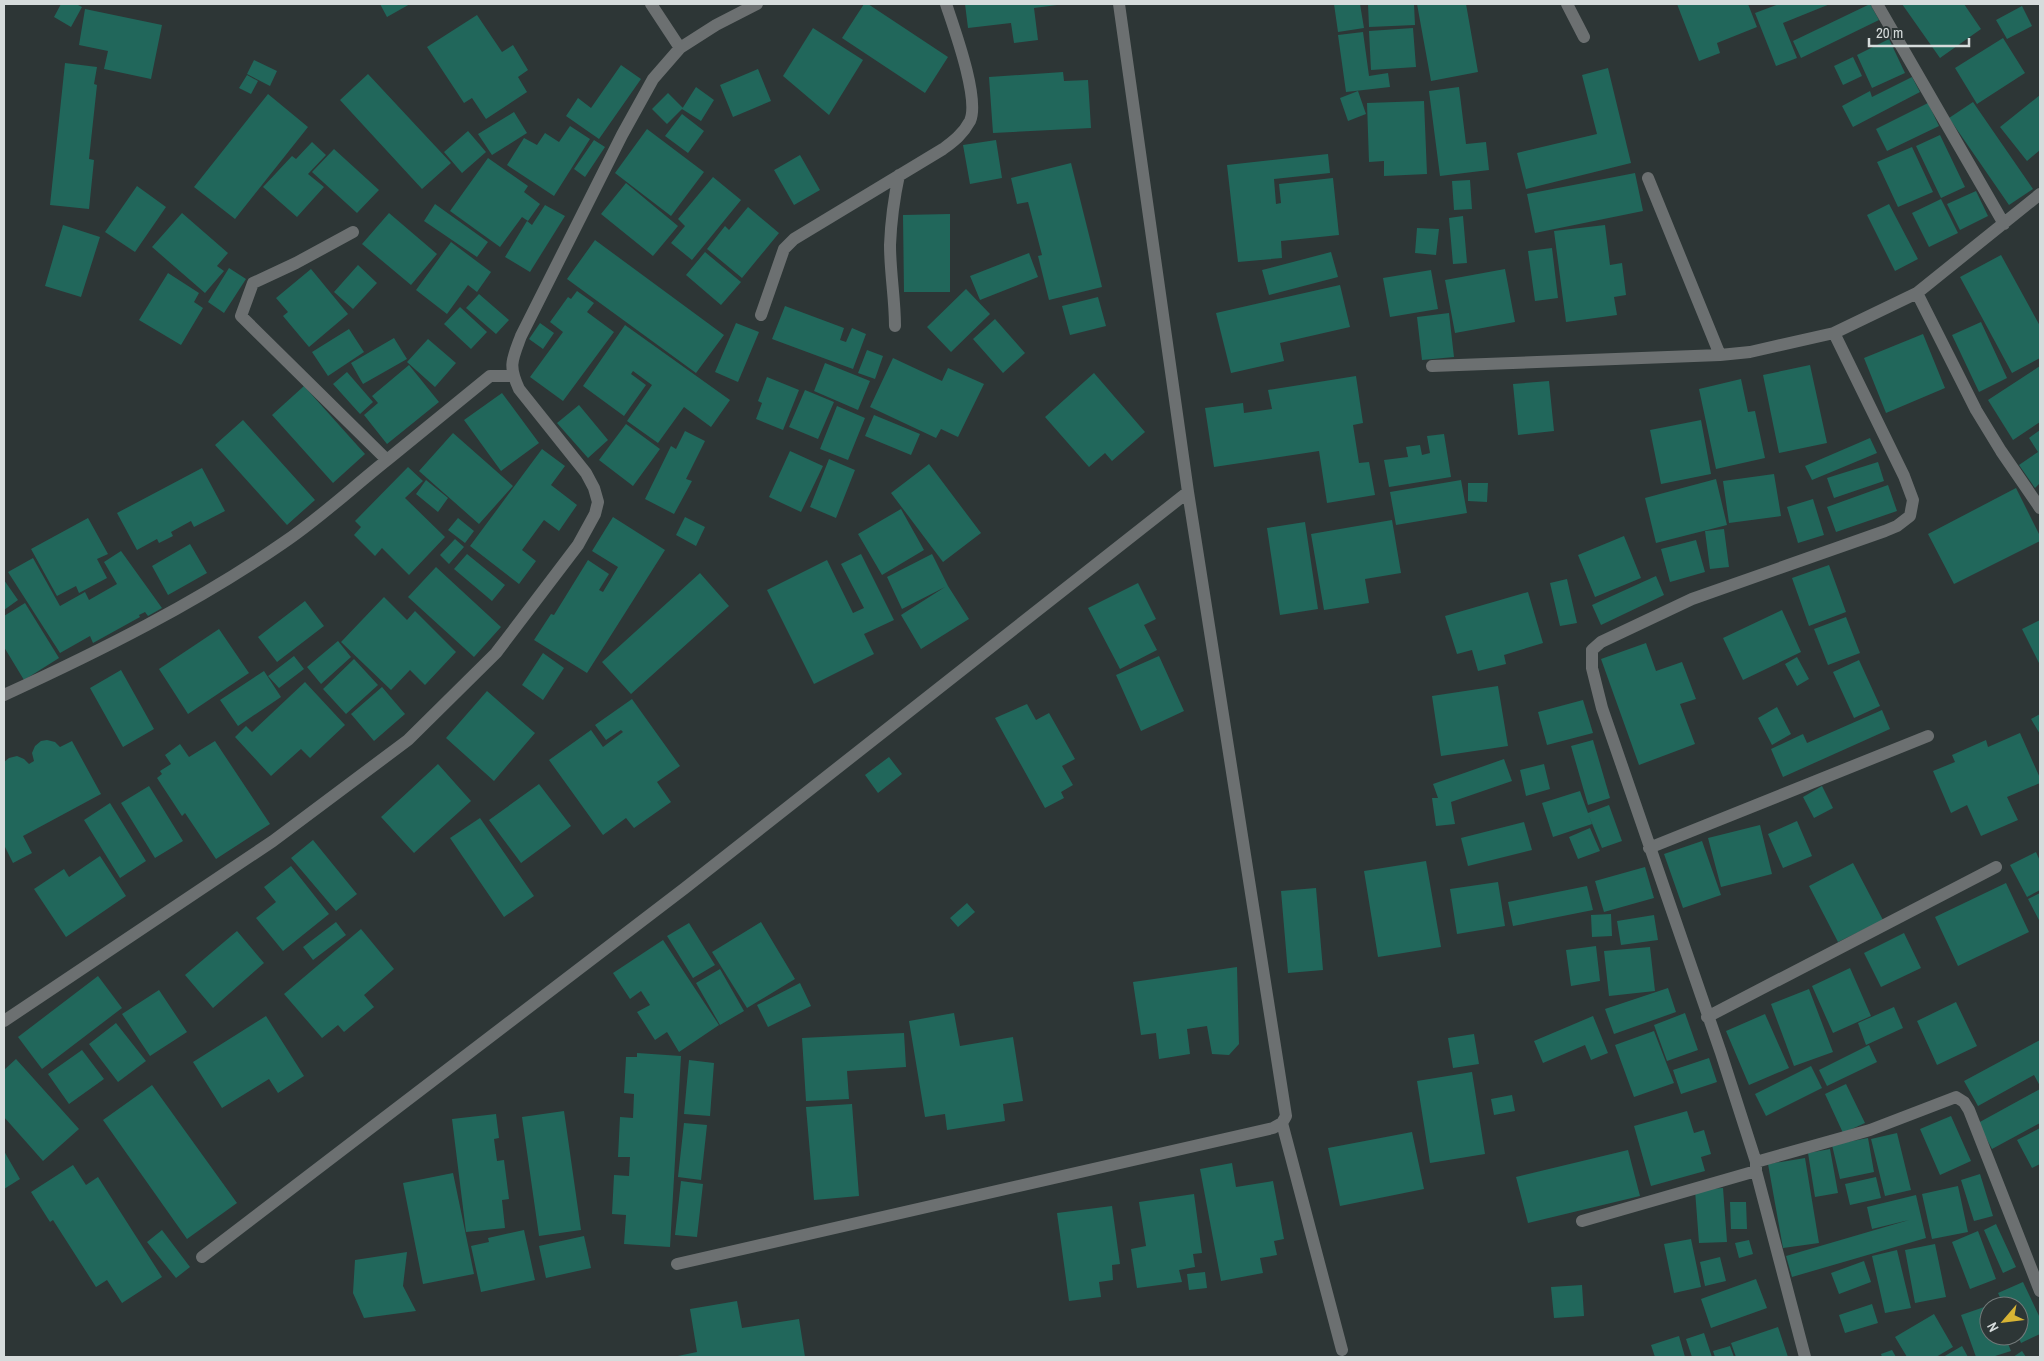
<svg xmlns="http://www.w3.org/2000/svg" width="2044" height="1361" viewBox="0 0 2044 1361" font-family="'Archivo Narrow',sans-serif">
<style>
.building{fill:#21675b}
.lines{fill:none;stroke-linecap:round;stroke-linejoin:round}
.minor{stroke:#6c7071;stroke-width:12}
</style>
<rect width="100%" height="100%" fill="#2d3636"/>
<!-- building -->
<path class="building" d="M61 4H76L82 7 71 27 54 17Z
M380 4H410L387 17Z
M864 4H868L948 57 925 93 842 38Z
M965 4H1057V5L1034 8 1038 40 1014 43 1011 23 968 28Z
M1334 4H1360L1364 28 1338 32Z
M1368 4H1414L1415 25 1369 27Z
M1417 4H1466L1478 72 1431 81Z
M1677 4H1748L1757 27 1717 43 1720 53 1699 61Z
M1779 4H1830L1783 23 1797 58 1776 66 1755 13Z
M1870 4 1879 20 1801 58 1793 41Z
M1902 4H1964L1981 29 1940 58Z
M2022 6 2032 26 2007 39 1996 20Z
M85 9 162 25 151 79 104 69 108 51 79 45Z
M477 15 502 52 513 45 528 70 518 77 527 92 486 119 472 98 464 103 427 47Z
M813 28 863 60 829 115 783 76Z
M1413 28 1416 67 1371 70 1369 31Z
M1363 32 1369 76 1388 73 1390 87 1346 92 1338 35Z
M2003 38 2025 73 1977 104 1955 68Z
M1889 39 1905 73 1872 88 1857 55Z
M1853 57 1862 76 1843 85 1834 66Z
M254 60 277 71 270 86 247 74Z
M65 63 97 67 94 84 97 85 89 159 94 160 89 209 50 205Z
M621 65 641 79 599 139 566 116 578 98 591 108Z
M1608 68 1631 163 1526 189 1517 153 1597 134 1582 75Z
M758 69 771 101 733 117 720 85Z
M1063 72 1064 81 1088 80 1091 128 993 133 989 77Z
M368 74 451 163 422 189 340 100Z
M247 75 258 81 251 94 239 88Z
M1912 77 1920 92 1853 127 1842 106 1870 91 1872 97Z
M696 87 714 100 701 121 682 109Z
M1459 87 1466 144 1486 142 1489 170 1440 176 1429 91Z
M1358 91 1366 114 1348 121 1340 98Z
M668 93 683 108 667 124 652 109Z
M268 94 308 127 235 219 194 187Z
M2040 95V150L2027 161 2000 127Z
M1424 101 1427 174 1384 176V161L1369 162 1367 103Z
M1973 102 2033 189 2009 205 1949 118Z
M1928 103 1939 126 1887 151 1876 129Z
M514 112 527 133 492 155 478 134Z
M682 114 704 131 688 153 665 136Z
M570 126 590 139 554 196 507 165 524 138 537 145 545 133 559 142Z
M647 129 704 172 671 216 615 173Z
M468 131 486 152 462 173 444 152Z
M1940 135 1965 187 1941 198 1916 146Z
M594 140 605 147 585 177 574 169Z
M996 140 1002 178 970 184 963 145Z
M312 142 326 155 308 174 324 187 297 217 263 187 292 156 296 159Z
M1912 147 1933 192 1898 207 1877 162Z
M334 149 379 190 357 213 312 172Z
M1328 154 1330 173 1274 179 1276 204 1281 203 1279 184 1333 178 1339 235 1281 241 1282 258 1238 262 1227 165Z
M800 155 820 190 794 205 774 170Z
M488 158 528 186 524 192 540 204 528 221 522 217 500 247 450 211Z
M1071 163 1102 287 1049 300 1038 256 1042 255 1028 202 1017 204 1011 178Z
M1635 173 1643 211 1535 233 1527 194Z
M713 177 741 200 692 260 671 243 685 226 678 219Z
M1470 180 1472 209 1454 210 1452 181Z
M626 183 678 226 653 256 601 214Z
M137 186 166 207 135 252 105 232Z
M1976 191 1988 216 1960 230 1947 204Z
M1941 199 1958 233 1929 247 1912 213Z
M435 204 488 242 477 257 424 221Z
M1889 204 1918 259 1895 271 1867 215Z
M545 205 565 216 530 272 505 257 527 221 532 225Z
M748 207 779 233 742 278 707 249 725 226 729 230Z
M182 213 228 253 217 266 224 271 205 293 152 247Z
M389 213 437 254 411 285 362 244Z
M950 214V292H904L903 215Z
M1463 216 1467 263 1453 264 1449 218Z
M63 225 100 237 81 297 45 286Z
M1605 225 1610 265 1622 263 1626 295 1614 297 1617 315 1566 322 1554 231Z
M1417 228 1439 229 1436 255 1415 253Z
M595 240 724 335 696 373 567 279Z
M451 242 491 272 477 292 468 285 447 314 416 290Z
M1552 248 1558 298 1535 301 1528 251Z
M705 252 741 282 721 305 686 275Z
M1331 252 1338 277 1269 295 1262 270Z
M1029 253 1038 277 980 300 970 276Z
M2001 255 2040 326V358L2012 373 1960 277Z
M358 265 377 283 353 309 334 292Z
M229 268 246 279 224 313 208 302Z
M311 269 348 314 309 347 283 316 288 312 276 298Z
M1505 269 1515 322 1455 333 1445 280Z
M1431 270 1438 309 1390 317 1383 278Z
M168 273 199 293 194 302 203 308 181 345 139 320Z
M1340 285 1350 327 1280 343 1284 361 1231 373 1216 313Z
M966 289 990 314 951 352 927 327Z
M577 291 594 303 587 312 614 332 563 401 530 377 563 332 550 322 568 297 571 299Z
M479 294 509 320 496 334 466 308Z
M1098 297 1106 326 1070 335 1062 306Z
M785 306 844 328 840 340 846 342 852 328 866 334 853 369 772 339Z
M460 307 487 332 471 349 444 324Z
M1449 313 1454 357 1422 360 1417 317Z
M995 319 1025 353 1003 373 973 339Z
M1981 322 2007 378 1979 392 1952 335Z
M540 323 554 333 543 349 529 339Z
M736 323 759 332 738 382 715 372Z
M625 325 730 400 711 427 684 407 658 443 627 421 652 385 633 371 631 374 646 385 624 416 583 386Z
M349 329 364 352 328 376 312 352Z
M1923 334 1945 388 1886 413 1864 358Z
M394 338 407 359 363 384 351 363Z
M428 339 456 363 435 387 407 362Z
M867 350 883 356 875 379 858 373Z
M893 358 942 381 948 368 984 384 958 437 941 429 936 438 870 407Z
M825 363 870 381 858 410 814 391Z
M409 365 439 402 387 444 364 415 378 403 372 396Z
M1810 365 1827 443 1779 453 1763 375Z
M2040 366V422L2013 440 1988 400Z
M347 372 373 402 360 414 333 384Z
M1094 373 1145 432 1112 461 1105 453 1089 467 1045 417Z
M1356 376 1363 423 1353 425 1359 463 1369 462 1375 495 1327 503 1319 451 1214 467 1205 408 1243 403 1244 413 1272 409 1268 390Z
M767 377 799 390 783 430 756 419 762 403 758 401Z
M1741 379 1748 412 1755 411 1765 458 1716 469 1699 389Z
M1549 381 1554 431 1518 435 1513 384Z
M304 386 365 454 333 483 272 415Z
M805 390 834 402 818 439 789 427Z
M502 393 539 443 501 471 464 420Z
M579 405 608 440 588 458 557 423Z
M837 406 865 418 848 460 820 449Z
M874 415 920 434 911 455 865 436Z
M243 420 315 500 287 525 215 445Z
M1701 420 1711 474 1661 484 1650 430Z
M626 424 660 449 633 486 599 460Z
M2040 430V483L2035 488 2019 465 2038 452 2029 438Z
M685 431 705 441 686 479 692 481 674 514 645 499 671 446 676 449Z
M453 433 513 486 479 524 419 471Z
M1444 434 1451 477 1389 487 1384 460 1408 457 1406 447 1420 445 1422 455 1430 453 1427 436Z
M1870 438 1877 453 1812 480 1805 466Z
M542 449 565 466 551 485 577 505 559 531 544 520 522 550 536 561 519 584 470 546Z
M790 451 823 466 801 512 769 497Z
M829 459 855 470 836 518 810 507Z
M1878 462 1884 481 1834 498 1827 478Z
M929 464 981 533 943 562 891 493Z
M408 467 423 481 405 498 445 537 409 575 382 548 375 556 354 535 361 527 355 521Z
M202 468 225 511 194 527 191 521 171 532 173 536 159 543 157 539 137 550 117 513Z
M1774 474 1781 516 1729 523 1723 481Z
M1716 479 1727 525 1656 543 1645 498Z
M426 480 448 498 438 512 416 494Z
M1461 480 1467 513 1396 525 1390 492Z
M1468 483H1488L1487 502 1468 501Z
M1888 485 1897 511 1836 532 1827 507Z
M2016 488 2040 536V541L1954 584 1928 534Z
M1813 499 1824 535 1798 543 1787 507Z
M901 509 924 550 882 575 858 534Z
M613 517 665 550 587 673 534 640 551 614 554 615 588 560 609 574 599 590 603 592 618 567 592 551Z
M685 517 705 527 696 546 676 535Z
M88 518 108 554 97 559 107 578 79 593 76 586 57 596 31 549Z
M458 518 474 531 465 543 448 530Z
M1392 520 1401 573 1365 579 1369 603 1324 610 1311 534Z
M1305 522 1318 609 1280 615 1267 528Z
M1724 529 1729 567 1710 569 1705 531Z
M1624 536 1641 578 1595 597 1578 555Z
M455 539 464 547 449 564 440 555Z
M1696 540 1705 572 1670 582 1661 549Z
M190 544 207 573 168 595 152 566Z
M121 551 162 608 148 616 145 612 139 615 140 617 93 643 90 636 60 653 8 572 33 558 60 606 85 592 89 600 117 584 104 562Z
M467 554 505 585 492 601 454 569Z
M861 554 894 620 864 634 874 654 814 684 767 590 827 560 853 613 864 608 841 564Z
M932 554 948 586 969 619 921 649 901 615 945 587 902 609 887 577Z
M1829 565 1846 612 1809 626 1792 578Z
M436 567 501 627 474 657 408 597Z
M700 573 729 606 631 694 602 662Z
M1656 576 1664 595 1601 625 1592 605Z
M1567 579 1577 623 1560 626 1550 583Z
M4 580 18 600 4 610Z
M1138 583 1156 619 1144 625 1157 650 1120 669 1088 608Z
M1528 592 1543 643 1504 655 1506 664 1478 671 1472 650 1457 654 1445 616Z
M384 597 407 620 415 611 456 652 425 685 410 670 391 690 341 642Z
M305 601 324 626 277 662 258 637Z
M25 603 59 658 24 680 4 647V616Z
M1782 610 1801 652 1743 680 1723 638Z
M1846 617 1860 653 1828 665 1814 629Z
M2040 620V665L2022 629Z
M219 629 249 673 188 714 159 669Z
M338 641 351 657 321 684 307 667Z
M1646 643 1656 671 1682 662 1696 699 1680 704 1695 744 1639 765 1601 659Z
M543 653 564 668 543 700 522 685Z
M294 656 304 669 279 688 268 676Z
M1159 656 1184 711 1141 731 1116 675Z
M1797 657 1809 679 1797 686 1785 664Z
M354 659 378 685 346 714 323 689Z
M1859 660 1880 706 1854 718 1833 672Z
M121 670 154 729 123 747 90 688Z
M264 671 281 697 238 726 220 700Z
M305 682 345 725 310 758 301 749 271 776 235 737 246 726 252 732Z
M1498 686 1508 746 1441 756 1432 696Z
M382 687 405 714 374 741 351 714Z
M487 691 535 733 494 781 446 738Z
M632 699 680 766 657 782 671 802 634 828 626 818 603 835 549 760 591 730 603 747 623 732 621 730 606 740 595 725Z
M1583 700 1593 733 1547 745 1538 712Z
M1027 704 1036 720 1049 713 1075 759 1062 766 1073 785 1061 792 1064 798 1045 808 995 718Z
M1777 707 1791 734 1772 745 1758 718Z
M1882 710 1890 729 1783 777 1771 749 1803 734 1807 743Z
M2040 714V734L2031 719Z
M2020 733 2040 778V783L2007 797 2018 820 1981 836 1967 805 1951 813 1933 771 1955 762 1952 755 1986 740 1988 747Z
M47 740 55 742 60 747 72 741 101 794 23 836 32 853 13 863 4 845V762L9 758 17 756 24 759 29 764 34 761 32 753 35 746 41 741Z
M1593 740 1610 798 1588 805 1571 746Z
M215 741 270 824 216 859 185 813 182 816 157 778 162 774 160 771 171 764 165 755 180 744 189 757Z
M889 757 902 774 878 793 865 775Z
M1504 759 1512 781 1451 802 1455 824 1436 826 1432 798H1438L1433 784Z
M438 764 471 801 414 853 381 817Z
M1544 764 1550 789 1526 796 1520 770Z
M539 784 571 826 521 863 489 820Z
M149 786 183 841 155 858 121 803Z
M1822 786 1833 808 1814 818 1803 797Z
M1580 791 1588 813 1609 805 1622 841 1602 848 1589 816 1592 824 1553 837 1542 803Z
M110 803 146 861 120 878 84 820Z
M480 818 534 896 504 917 450 838Z
M1797 821 1812 856 1783 868 1768 834Z
M1524 822 1532 850 1468 866 1461 838Z
M1760 825 1772 874 1721 887 1708 838Z
M1590 828 1600 851 1578 859 1569 837Z
M313 840 357 894 336 911 291 858Z
M1702 841 1721 895 1683 908 1664 854Z
M2036 852 2040 861V890L2027 897 2010 865Z
M100 856 126 896 66 937 34 889 64 869 69 877Z
M1426 861 1441 947 1378 957 1364 871Z
M1853 863 1883 920 1838 942 1809 886Z
M291 866 329 914 283 951 256 918 276 902 264 887Z
M1645 867 1654 898 1604 912 1595 881Z
M1498 882 1505 926 1457 934 1450 889Z
M2006 883 2029 932 1958 966 1935 917Z
M1587 886 1593 910 1513 926 1508 902Z
M1316 888 1323 970 1288 973 1281 891Z
M2040 893V922L2028 899Z
M967 903 975 912 958 927 950 918Z
M1611 914 1612 936 1592 937 1591 915Z
M1654 915 1658 940 1621 945 1617 921Z
M336 922 346 935 313 960 303 947Z
M761 922 795 979 747 1008 712 952Z
M689 923 715 965 693 978 667 936Z
M361 929 394 969 364 995 374 1007 344 1032 338 1025 322 1038 284 994Z
M237 931 264 963 213 1008 185 975Z
M1904 933 1921 968 1881 987 1864 953Z
M663 940 719 1025 679 1052 667 1032 655 1040 637 1012 650 1005 641 991 630 999 613 973Z
M1596 946 1600 981 1571 986 1566 950Z
M1650 947 1655 991 1609 996 1604 951Z
M1237 967 1239 1044 1229 1055 1212 1054 1207 1026 1187 1029 1190 1054 1159 1059 1156 1033 1141 1035 1133 982Z
M1850 968 1871 1016 1833 1033 1812 986Z
M720 969 744 1011 720 1025 696 983Z
M98 976 122 1008 42 1069 18 1037Z
M800 983 811 1006 768 1027 757 1005Z
M1668 988 1676 1012 1614 1034 1605 1009Z
M1809 989 1833 1052 1794 1066 1771 1004Z
M159 990 187 1032 150 1056 122 1014Z
M1956 1002 1977 1046 1937 1065 1917 1021Z
M1894 1007 1903 1028 1866 1045 1858 1023Z
M954 1013 960 1046 1013 1037 1023 1101 1003 1104 1005 1121 947 1130 945 1114 925 1117 909 1021Z
M1685 1013 1698 1050 1667 1061 1654 1025Z
M1765 1014 1789 1068 1749 1085 1726 1031Z
M266 1016 304 1076 278 1093 269 1079 222 1108 193 1062Z
M1593 1016 1608 1053 1591 1060 1585 1045 1543 1063 1534 1041Z
M116 1023 146 1061 118 1082 89 1044Z
M1654 1031 1674 1083 1634 1097 1615 1045Z
M904 1033 906 1067 847 1071 849 1099 806 1101 802 1038Z
M1474 1034 1479 1064 1453 1068 1448 1038Z
M2040 1040V1086L2034 1075 1978 1106 1964 1081Z
M1869 1045 1877 1062 1827 1086 1819 1070Z
M82 1050 104 1079 69 1104 48 1074Z
M637 1053 681 1056 670 1247 624 1244 626 1215 612 1214 614 1175 629 1176 630 1157H618L620 1117 633 1118 634 1094 624 1093 626 1057H637Z
M1709 1058 1717 1082 1681 1094 1673 1070Z
M16 1059 79 1129 43 1161 4 1117V1070Z
M689 1060 714 1063 710 1116 684 1114Z
M1811 1066 1822 1088 1766 1116 1755 1094Z
M1472 1072 1485 1154 1430 1163 1417 1081Z
M1846 1084 1865 1123 1843 1133 1825 1094Z
M152 1085 237 1203 187 1239 103 1120Z
M2040 1089V1123L1992 1149 1978 1123Z
M1512 1095 1515 1111 1494 1115 1491 1099Z
M852 1104 859 1196 814 1200 806 1107Z
M564 1111 581 1230 539 1236 522 1117Z
M1687 1111 1694 1133 1704 1130 1711 1154 1701 1157 1705 1171 1651 1186 1634 1126Z
M496 1114 499 1138 494 1139 497 1161 504 1160 509 1199 502 1200 505 1228 466 1232 452 1119Z
M1951 1116 1971 1161 1940 1175 1920 1129Z
M684 1123 707 1125 701 1180 678 1177Z
M2040 1128V1164L2032 1168 2017 1140Z
M1412 1132 1424 1189 1340 1206 1328 1148Z
M1897 1133 1911 1190 1885 1196 1871 1139Z
M1868 1138 1874 1172 1840 1179 1832 1145Z
M1830 1149 1838 1193 1815 1197 1808 1153Z
M1628 1150 1640 1196 1528 1223 1516 1177Z
M4 1151 20 1179 4 1189Z
M1805 1158 1819 1243 1783 1248 1768 1164Z
M1232 1163 1236 1187 1273 1181 1284 1239 1274 1241 1277 1255 1260 1258 1263 1273 1221 1281 1200 1169Z
M73 1165 86 1185 98 1177 162 1277 122 1303 107 1280 96 1287 53 1220 50 1222 31 1192Z
M453 1173 474 1274 423 1284 403 1183Z
M1980 1174 1993 1216 1974 1221 1961 1180Z
M1876 1177 1881 1198 1850 1205 1845 1184Z
M681 1181 703 1184 697 1237 675 1235Z
M1958 1186 1968 1232 1932 1239 1922 1194Z
M1723 1188 1727 1242 1699 1243 1695 1190Z
M1194 1194 1202 1253 1193 1254 1195 1267 1179 1270 1182 1282 1137 1288 1131 1249 1146 1246 1139 1202Z
M1916 1195 1926 1238 1792 1277 1786 1256 1909 1220 1872 1229 1867 1207Z
M1730 1202H1746L1747 1229H1731Z
M1112 1206 1120 1264 1112 1265 1113 1280 1099 1282 1101 1297 1069 1301 1057 1213Z
M1996 1224 2016 1267 2003 1273 1984 1230Z
M162 1230 190 1267 176 1278 147 1242Z
M524 1230 535 1280 481 1292 471 1246 489 1242 488 1238Z
M1978 1231 1996 1279 1970 1289 1952 1242Z
M584 1236 591 1268 546 1278 539 1246Z
M1691 1239 1701 1287 1674 1293 1664 1244Z
M1749 1240 1753 1254 1739 1258 1735 1243Z
M1935 1244 1946 1297 1915 1303 1905 1250Z
M1897 1250 1911 1308 1885 1313 1872 1256Z
M407 1252 403 1286 416 1311 364 1318 353 1293 355 1260Z
M1720 1257 1726 1281 1705 1286 1700 1262Z
M1864 1261 1871 1282 1839 1294 1831 1273Z
M1205 1272 1207 1288 1189 1290 1187 1274Z
M1756 1279 1767 1308 1711 1328 1701 1299Z
M2023 1282 2040 1318V1334L2021 1343 2018 1336 2019 1306H2004L1998 1293Z
M1582 1285 1584 1316 1554 1318 1551 1287Z
M737 1301 742 1328 799 1319 805 1357H673L697 1352 690 1309Z
M1872 1304 1878 1323 1845 1333 1839 1315Z
M1993 1304 1994 1306H1989V1336H2005L2011 1351 1992 1357H1976L1961 1315Z
M1934 1314 1953 1347 1936 1357H1907L1895 1337Z
M1778 1327 1788 1357H1736L1731 1343Z
M1704 1333 1712 1357H1692L1686 1339Z
M1679 1336 1685 1357H1655L1651 1345Z
M1730 1346 1734 1357H1715L1713 1351Z
M1962 1346 1968 1357H1943Z
M1892 1350 1896 1357H1882L1881 1354Z
M2022 1351 2026 1357H2013Z"/>
<g class="lines">
<!-- minor -->
<path class="minor" d="M651 4 680 48
M1567 4 1584 37
M1877 4 2004 224
M1648 178 1720 355
M353 232 296 263 253 283 241 316 387 460 490 376H513
M1917 293 1976 410 2001 451 2040 508
M761 315 784 249 794 239 943 149C954 141 963 134 970 121 980 99 954 28 946 4
M895 326C895 299 890 272 890 245 891 221 894 198 899 175
M1432 366 1720 355 1750 352 1834 333 1917 293 2040 194
M4 695C100 651 196 603 283 543 319 519 353 487 387 460
M1649 848 1928 736
M1707 1017 1996 867
M4 1021 273 841 408 740 496 653 578 545 595 514 598 502 594 488 586 473 519 389C508 365 512 360 521 336L622 135 653 79 680 48 716 25 757 4
M1282 1123 1342 1350
M1756 1162 1870 1130 1956 1097 1964 1102 1969 1110 2040 1291
M1582 1221 1756 1171
M202 1257 685 888 1188 492
M677 1264 1273 1128 1282 1123 1286 1116 1188 492 1119 4
M1805 1357 1756 1171V1162L1721 1053 1602 708 1592 668V650L1601 642 1692 599 1885 531 1897 526 1910 516 1913 500 1904 476 1834 333"/>
</g>
<!-- border -->
<rect width="2044" height="1361" fill="none" stroke="#d6dcdc" stroke-width="10"/>
<!-- north arrow -->
<g transform="translate(2004 1321) rotate(242)"><circle r="24" fill="#2d3636" stroke="#717878"/>
<path d="M0-4L9 19L0 12L-9 19Z" fill="#d8b434"/>
<text y="-8" font-size="14" font-weight="bold" text-anchor="middle" fill="#d6dcdc">N</text>
</g>
<!-- scale -->
<path d="M1869 38v8h100v-8" fill="none" stroke="#d6dcdc" stroke-width="2.5"/>
<text x="1876" y="38" font-size="15" fill="#d6dcdc" stroke="#2d3636" stroke-width="4" paint-order="stroke">20 m</text>
</svg>
